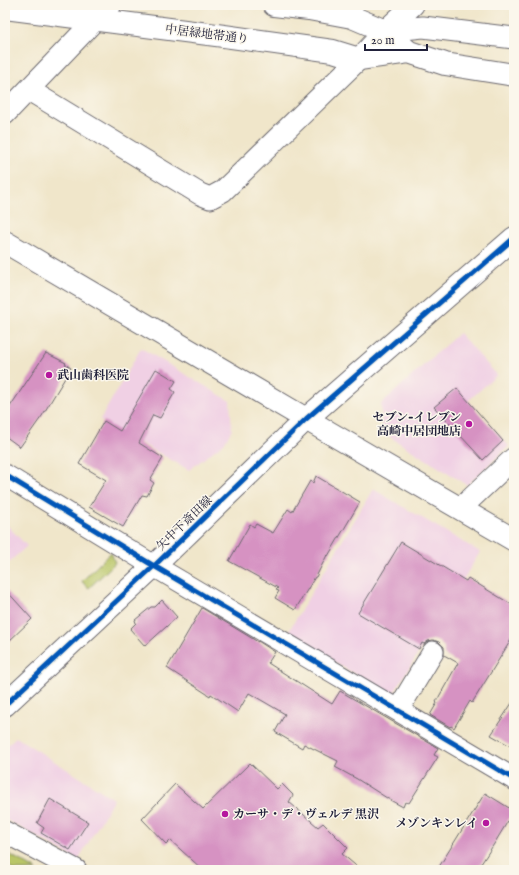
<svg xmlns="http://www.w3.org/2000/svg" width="519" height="875" viewBox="0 0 519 875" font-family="'IM FELL English','Noto Serif JP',serif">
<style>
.built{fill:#f0d0e4}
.green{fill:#b9c667;stroke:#6e7451}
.building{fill:#d692c2}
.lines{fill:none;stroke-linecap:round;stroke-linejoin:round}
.minor-casing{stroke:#6a676d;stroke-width:23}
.tertiary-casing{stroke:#6a676d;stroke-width:24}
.minor{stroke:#fff;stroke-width:21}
.tertiary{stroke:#fff;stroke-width:22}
.cycleway-casing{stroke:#fbf7ec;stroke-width:8}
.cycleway{stroke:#0057b8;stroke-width:5}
.poi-dot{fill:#b5179e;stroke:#fbf7ec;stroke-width:1.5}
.labels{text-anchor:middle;stroke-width:3;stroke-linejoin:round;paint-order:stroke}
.street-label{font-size:12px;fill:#22223b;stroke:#fbf7ec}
.poi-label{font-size:12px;font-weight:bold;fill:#22223b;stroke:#fbf7ec;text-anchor:start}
</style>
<rect width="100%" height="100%" fill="#fbf7ec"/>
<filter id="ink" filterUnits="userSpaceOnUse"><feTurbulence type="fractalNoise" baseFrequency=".025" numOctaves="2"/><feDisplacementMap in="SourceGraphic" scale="8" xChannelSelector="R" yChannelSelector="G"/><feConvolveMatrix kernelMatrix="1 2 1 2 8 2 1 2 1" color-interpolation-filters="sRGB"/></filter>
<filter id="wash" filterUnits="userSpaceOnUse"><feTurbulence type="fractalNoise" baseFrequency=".012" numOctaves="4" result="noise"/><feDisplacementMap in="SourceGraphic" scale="16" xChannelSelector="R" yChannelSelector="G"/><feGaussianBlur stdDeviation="0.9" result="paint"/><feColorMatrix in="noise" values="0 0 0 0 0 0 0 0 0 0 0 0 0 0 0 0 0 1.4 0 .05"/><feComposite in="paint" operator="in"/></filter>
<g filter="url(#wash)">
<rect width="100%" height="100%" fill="#f0e6ca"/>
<!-- built -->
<path class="built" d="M459 333 497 375 468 401 509 446 467 485 382 432 381 404Z
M141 348 230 401 232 430 224 443 189 470 100 420Z
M373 489 480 552 392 696 287 634Z
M5 523 27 546 5 566Z
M16 737 114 799 78 860 5 819V747Z"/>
<!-- green -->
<path class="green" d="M111 552 115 563 89 588 84 584 82 581Z
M5 852 37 870H13L5 861Z"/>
<g id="blocks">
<!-- building -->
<path class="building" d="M46 353 66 363 65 364 71 368 42 416 20 447 5 436V414Z
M156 369 176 381 171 389 175 392 160 418 153 415 139 443 163 458 150 480 154 483 147 496 142 495 123 527 89 507 106 480 79 464 104 421 120 431Z
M457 388 503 441 483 460 434 407Z
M316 476 360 502 328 556 327 555 316 577H315L295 610 275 598 279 591 276 590 278 588 229 561 250 524 254 527 256 524 273 533 288 509 292 512 310 481 313 483Z
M401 542 466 581 468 578 514 606V635L472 703 470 701 454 728 451 726 450 727 430 715 437 703 436 702 458 663 444 655V647L439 642 433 640 428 641 424 644 422 643 419 649 358 613Z
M5 589 32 619 5 645Z
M162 600 177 617 145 646 130 629 136 623 135 620 151 607H155Z
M202 608 258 642V641L275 652 268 663 332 704 340 691 438 748 434 755 438 757 409 803 405 802 403 807 390 800 357 779 335 767 338 761 304 744 302 748 275 732 285 714 249 693 238 712 211 694 210 696 167 668Z
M514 700V748L491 735Z
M250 763 277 789 282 784 293 795 289 802 318 827 323 823 348 848 342 854 361 870H203L170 840 166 844 142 819 175 784 203 809Z
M485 793 514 811 494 844 477 870H437Z
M50 799 88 822 70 850 41 833 44 828 37 823Z"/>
</g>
</g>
<g filter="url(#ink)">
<use href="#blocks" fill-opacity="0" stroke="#6a676d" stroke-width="1"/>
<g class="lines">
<!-- minor casing -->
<g class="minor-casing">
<path id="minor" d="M385 31 423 27 514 38
M29 90 200 194 210 198 223 191 359 59 385 31 413 5
M5 114 95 20 111 5
M5 475 154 566 514 779
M461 508 514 458
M398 710 433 652
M5 832 76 870"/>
</g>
<!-- tertiary casing -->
<g class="tertiary-casing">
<path id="tertiary" d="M274 5 309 9 352 17 385 31 409 52 445 64 514 75
M5 8 224 36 333 51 359 59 409 52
M5 242 306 419 514 540
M5 705 154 566 306 419 514 238"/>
</g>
<!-- minor -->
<use href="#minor" class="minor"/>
<!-- tertiary -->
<use href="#tertiary" class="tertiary"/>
<!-- cycleway casing -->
<g class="cycleway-casing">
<path id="cycleway" d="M5 475 154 566 514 779
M5 705 154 566 306 419 514 238"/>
</g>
<!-- cycleway -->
<use href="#cycleway" class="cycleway"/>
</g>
</g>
<!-- markers -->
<g class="poi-dot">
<circle cx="49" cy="375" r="4"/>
<circle cx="469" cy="424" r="4"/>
<circle cx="225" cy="814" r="4"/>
<circle cx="486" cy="823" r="4"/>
</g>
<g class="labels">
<!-- street labels -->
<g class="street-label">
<text transform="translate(207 34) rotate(7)" y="4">中居緑地帯通り</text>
<text transform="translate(184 523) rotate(-44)" y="4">矢中下斎田線</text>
</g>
<!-- poi labels -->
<g class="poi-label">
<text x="57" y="379">武山歯科医院</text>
<text x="461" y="421" text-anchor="end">セブン-イレブン<tspan x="461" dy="14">高崎中居団地店</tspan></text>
<text x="233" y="818">カーサ・デ・ヴェルデ 黒沢</text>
<text x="478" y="827" text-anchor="end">メゾンキンレイ</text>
</g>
</g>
<!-- margin -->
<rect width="519" height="875" fill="none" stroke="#fbf7ec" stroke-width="20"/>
<!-- scale -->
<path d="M365 44v6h62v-6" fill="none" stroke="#22223b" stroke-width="2"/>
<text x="371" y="44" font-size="12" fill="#22223b" stroke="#fbf7ec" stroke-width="3" paint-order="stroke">20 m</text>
</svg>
